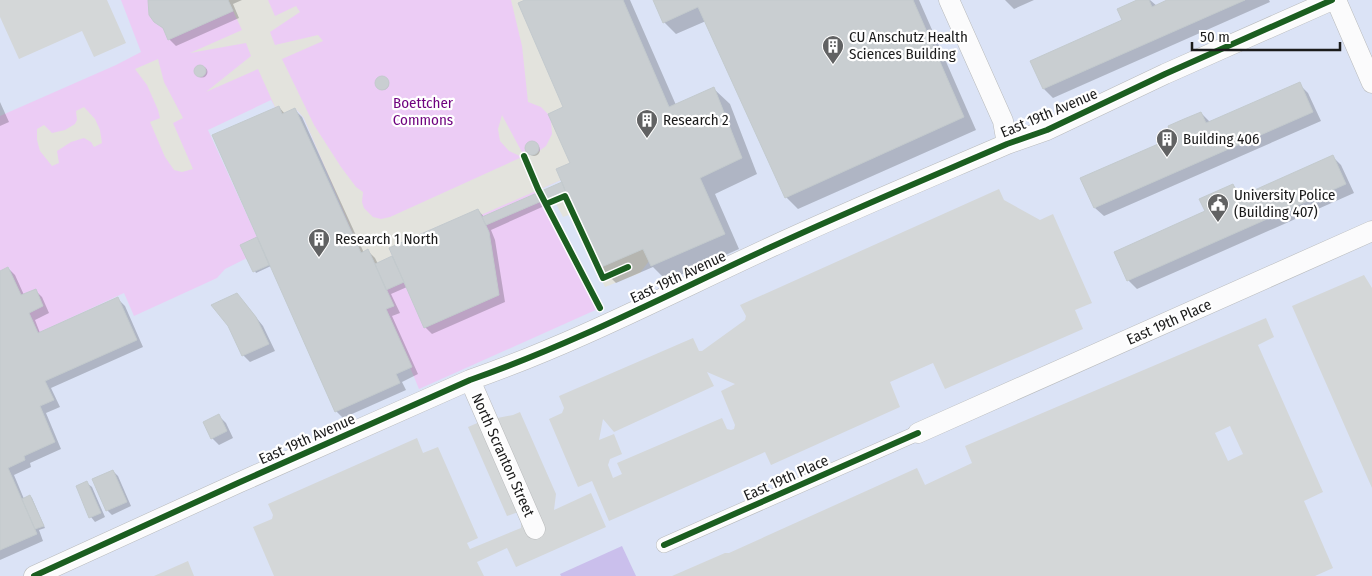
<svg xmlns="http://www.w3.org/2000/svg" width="1372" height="576" viewBox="0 0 1372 576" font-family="'Fira Sans Condensed',sans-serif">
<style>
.education{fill:#dbe3f6}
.grass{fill:#cabfec}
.park{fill:#ecccf5}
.parking{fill:#d4d7d8;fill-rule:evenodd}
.plaza{fill:#e3e3dd}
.shadow{fill:#0003}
.building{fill:#c9ced1;stroke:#c3cacd}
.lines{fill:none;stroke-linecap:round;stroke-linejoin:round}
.pedestrian-casing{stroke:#b8babb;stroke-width:16}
.minor-casing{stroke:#b8babb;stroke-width:21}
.pedestrian{stroke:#fbfbfc;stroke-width:15}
.minor{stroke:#fbfbfc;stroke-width:20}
.cycleway-casing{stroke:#fff;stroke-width:9}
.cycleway{stroke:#1b5e20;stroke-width:6}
.labels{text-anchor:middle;stroke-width:4.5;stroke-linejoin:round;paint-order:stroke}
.poi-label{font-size:15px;fill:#1b1b1b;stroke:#fff;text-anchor:start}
.park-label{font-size:15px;fill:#6f027f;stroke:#fff}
.street-label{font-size:15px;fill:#1b1b1b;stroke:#fff}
</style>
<rect width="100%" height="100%" fill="#e2e7ea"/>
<!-- education -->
<path class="education" d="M0 0H1372V576H0Z"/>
<!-- grass -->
<path class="grass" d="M622 546 636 576H561L560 574Z"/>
<!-- park -->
<path class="park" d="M121 0H150L233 11 228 0H525L518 3 563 107 548 113 570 163 556 169 561 180 539 190 600 308 419 389 386 309 394 306 386 290 404 282 424 328 498 295 489 232 479 209 389 248 392 256 375 264 368 249 361 253 304 118 295 108 282 114 279 106 275 107 271 100 208 130 263 250 225 269 217 278 134 316 124 293 38 333 29 313 43 306 36 289 21 295 9 267 0 271V116L116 65 141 52Z"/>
<!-- parking -->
<path class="parking" d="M0 0H107L126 43 94 57 82 31 19 59 0 17Z
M999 189 1004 200 1040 220 1053 214 1092 303 1075 310 1083 329 945 389 933 363 890 382 900 407 771 465 765 452 609 521 592 481 578 487 549 419 562 413 564 408 559 396 693 338 699 351H702L745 320 746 316 740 305ZM707 372 735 384 721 391 735 425 734 429 731 430 727 429 722 418 617 463 622 474 613 478 608 465 610 459 622 454 614 434 599 440 603 419 614 432 714 386Z
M1364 275 1372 288V488L1292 306Z
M1266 318 1274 337 1258 345 1323 492 1304 501 1333 568 1315 576H672L725 553H729L917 468 925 485 972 463 965 446ZM1230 426 1243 454 1228 461 1215 433Z
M520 412 556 494 554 510 591 493 606 527 516 567 507 548 477 562 484 576H274L253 527 272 519 273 515 268 504 417 438 423 453 438 447 478 538 467 543 470 549 521 528V511L507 516 468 427 482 421 513 415Z
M188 561 194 576H154Z"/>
<!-- plaza -->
<path class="plaza" d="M228 0H268L275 16 296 6 300 12 270 32 275 45 318 35 323 41 282 59 314 125 341 167 356 187 363 192 362 202 364 208 373 217 381 219 390 217 522 157 509 151 500 141 498 129 502 115 524 156 529 154H535L546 146 552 134 551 120 570 163 556 169 561 180 481 215 478 209 389 248 392 256 375 264 368 249 361 253 304 118 295 108 282 114 279 106 275 107 258 69 206 92 251 56 246 43 190 53 242 30Z
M511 0H525L518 3 563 107 548 114 541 107 528 102 522 46Z
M158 59 164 82 183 118 173 123 193 169 182 172 174 170 165 157 150 122 160 118 158 110 147 85 135 69Z
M84 107 95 119 100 130 102 143 94 147 91 142 84 138 71 142 57 151 59 163 52 166 40 151 37 140V129L44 125 52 133 65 130 75 124 77 120 76 111Z
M565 191 643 249 649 261 640 273 605 287 569 215 563 217 552 196Z"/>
<!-- shadow -->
<path class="shadow" d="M149 0H242L233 4 239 18 176 46 169 39 165 30 155 21Z
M528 0H630L676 105 714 89 730 104 757 174 715 194 739 249 667 281 653 267 616 283 600 267 569 195 491 230 495 240 505 302 432 334 425 327 407 287 391 294 400 313 392 316 418 374 402 382 406 390 343 418 336 411 271 266 256 273 242 245 259 238 279 107 285 114 295 110 302 117 364 253 368 251 375 258 378 264 478 210 485 218 562 184 566 188 571 164 565 108Z
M654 0H919L976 130 798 209 786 197 706 21 676 34 664 22Z
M1005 0H1034L1014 9Z
M1140 0H1150L1157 6 1171 0H1269L1270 2 1053 98 1044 89 1032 61 1124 21Z
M196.5 72a5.5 5.5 0 1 1 11 0a5.5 5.5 0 1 1-11 0Z
M377 84a6 6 0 1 1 12 0a6 6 0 1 1-12 0Z
M1299 84 1308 93 1321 121 1104 216 1095 208 1174 139 1201 113 1210 122Z
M0 102 9 122 0 126Z
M528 150a6 6 0 1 1 12 0a6 6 0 1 1-12 0Z
M1332 156 1341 165 1354 193 1137 289 1128 280 1206 212 1233 185 1243 196Z
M8 268 15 275 24 295 35 290 42 297 49 313 35 320 40 333 118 299 125 306 143 347 51 388 60 407 46 413 61 449 30 463 31 467 14 475 24 499 30 496 32 498 45 528 39 530 43 541 0 560V272Z
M244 302 263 326 275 351 250 362 243 355Z
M219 416 226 423 233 438 219 445 212 438Z
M113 471 118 476 131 506 112 515 107 510Z
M87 483 92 487 105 517 95 522 91 517Z"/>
<!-- building -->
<path class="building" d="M148 0H228L233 11 168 40 163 28 154 22 149 15Z
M525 0H623L669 107 714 87 742 158 700 178 725 234 651 266 643 249 599 268 556 169 570 163 548 114 563 107 518 3Z
M653 0H913L964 117 785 198 698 7 663 23Z
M1137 0H1149L1152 7 1167 0H1245L1043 89 1030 61 1122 20 1117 9Z
M194 71a6 6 0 1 1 12 0a6 6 0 1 1-12 0Z
M375 83a7 7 0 1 1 14 0a7 7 0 1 1-14 0Z
M1300 82 1313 112 1094 208 1080 178 1172 138 1168 126 1184 119 1201 112 1206 123Z
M279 106 282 114 295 108 361 253 368 249 394 306 386 309 412 367 396 374 400 383 335 412 212 135Z
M525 148a7 7 0 1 1 14 0a7 7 0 1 1-14 0Z
M1333 155 1346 184 1127 281 1114 252 1205 211 1199 199 1233 184 1239 197Z
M562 182 565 191 486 225 482 217Z
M478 209 489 232 499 295 424 328 389 248Z
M257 237 269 265 253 272 240 245Z
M392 256 404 282 386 290 375 264Z
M8 267 21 295 36 289 43 306 29 313 38 333 118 297 137 340 45 381 54 400 40 406 55 442 24 456 25 460 8 468 37 534 0 550V271Z
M237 293 256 317 269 344 242 356 228 326 211 305Z
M219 414 227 431 211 439 203 422Z
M113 470 127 502 106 511 92 479Z
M87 481 101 513 89 518 76 486Z
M30 495 44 526 35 529 22 499Z"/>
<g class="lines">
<!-- pedestrian casing -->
<g class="pedestrian-casing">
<path id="pedestrian" d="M664 545 918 433"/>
</g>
<!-- minor casing -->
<g class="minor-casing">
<path id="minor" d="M949 0 1003 121 1007 144
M1336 0 1372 83
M470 380 535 529
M918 433 1372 231
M34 576 238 483 470 380C574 344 671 293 771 247 849 211 928 178 1007 144L1047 130 1165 74 1332 0"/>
</g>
<!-- pedestrian -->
<use href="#pedestrian" class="pedestrian"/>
<!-- minor -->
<use href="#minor" class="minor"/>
<!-- cycleway casing -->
<g class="cycleway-casing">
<path id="cycleway" d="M524 156 538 189 600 308
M546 204 565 196 603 278 628 267
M664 545 918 433
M34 576 238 483 470 380C574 344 671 293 771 247 849 211 928 178 1007 144L1047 130 1165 74 1332 0"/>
</g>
<!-- cycleway -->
<use href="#cycleway" class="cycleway"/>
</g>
<!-- icons -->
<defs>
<g id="building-pin" transform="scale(1.125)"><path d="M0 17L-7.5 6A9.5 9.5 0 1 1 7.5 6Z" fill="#616263" stroke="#fff"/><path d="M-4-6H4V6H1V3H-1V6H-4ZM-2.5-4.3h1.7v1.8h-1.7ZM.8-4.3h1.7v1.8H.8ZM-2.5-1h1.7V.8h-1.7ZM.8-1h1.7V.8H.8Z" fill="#fff"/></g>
<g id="civic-pin" transform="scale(1.125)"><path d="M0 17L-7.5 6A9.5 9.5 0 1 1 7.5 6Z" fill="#616263" stroke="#fff"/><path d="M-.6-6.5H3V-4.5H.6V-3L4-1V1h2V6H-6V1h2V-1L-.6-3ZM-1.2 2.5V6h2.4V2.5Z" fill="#fff"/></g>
</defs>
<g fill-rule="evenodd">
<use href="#building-pin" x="833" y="46"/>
<use href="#building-pin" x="647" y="120"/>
<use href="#building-pin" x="1167" y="139"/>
<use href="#civic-pin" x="1218" y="204"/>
<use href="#building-pin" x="319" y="239"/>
</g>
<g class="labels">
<!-- poi labels -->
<g class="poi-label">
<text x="849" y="42">CU Anschutz Health<tspan x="849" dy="17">Sciences Building</tspan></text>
<text x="663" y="125">Research 2</text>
<text x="1183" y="144">Building 406</text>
<text x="1234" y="200">University Police<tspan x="1234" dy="17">(Building 407)</tspan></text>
<text x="335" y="244">Research 1 North</text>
</g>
<!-- park labels -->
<g class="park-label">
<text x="423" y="108">Boettcher<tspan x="423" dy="17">Commons</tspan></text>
</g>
<!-- street labels -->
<g class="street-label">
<text transform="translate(1049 113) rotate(-23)" y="5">East 19th Avenue</text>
<text transform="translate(678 277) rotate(-25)" y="5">East 19th Avenue</text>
<text transform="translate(1169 322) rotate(-24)" y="5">East 19th Place</text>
<text transform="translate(307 439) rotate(-24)" y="5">East 19th Avenue</text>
<text transform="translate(503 455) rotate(66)" y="5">North Scranton Street</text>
<text transform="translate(786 478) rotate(-24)" y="5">East 19th Place</text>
</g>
</g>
<!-- scale -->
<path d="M1192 42v8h148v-8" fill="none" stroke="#1b1b1b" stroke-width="2.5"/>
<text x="1200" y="42" font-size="15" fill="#1b1b1b" stroke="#ffffff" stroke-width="4" paint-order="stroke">50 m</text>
</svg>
